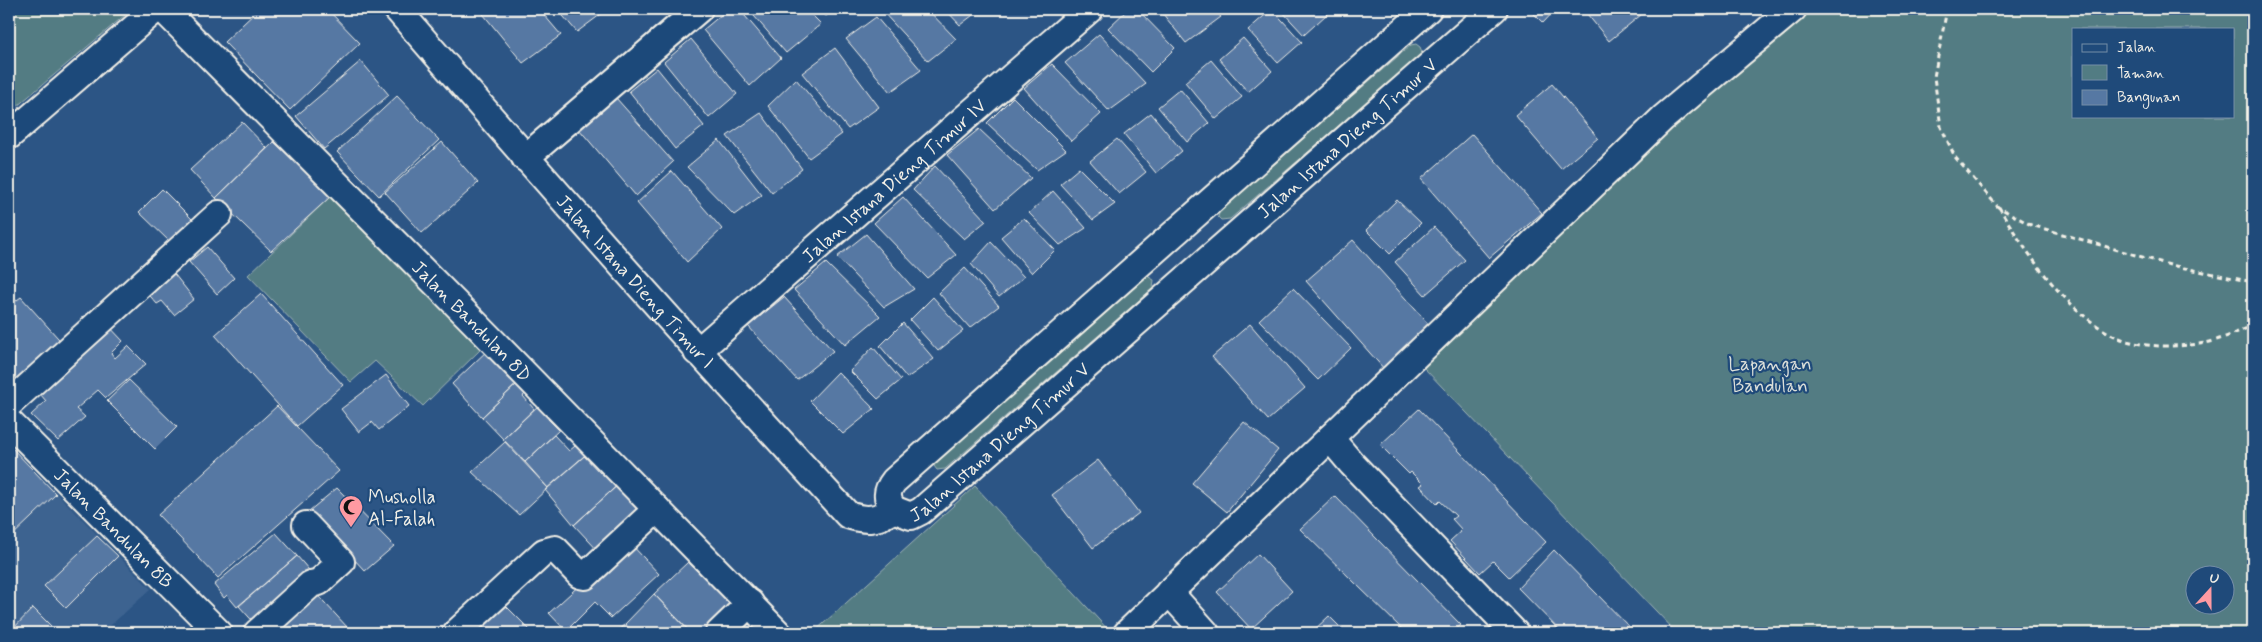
<svg xmlns="http://www.w3.org/2000/svg" width="2262" height="642" viewBox="0 0 2262 642" font-family="Mynerve,sans-serif">
<style>
.built{fill:#3d6390}
.green{fill:#527c83;stroke:#a3b6b6;fill-rule:evenodd}
.building{fill:#5678a3;stroke:#f4f1e8}
.lines{fill:none;stroke-linecap:round;stroke-linejoin:round}
.street-casing{stroke:#f4f1e8;stroke-width:30}
.path{stroke:#f4f1e8;stroke-width:3;stroke-dasharray:5 4;stroke-linecap:butt}
.street{stroke:#1f4a7a;stroke-width:26}
.labels{text-anchor:middle;stroke-width:4.5;stroke-linejoin:round;paint-order:stroke}
.street-label{font-size:19px;fill:#f4f1e8;stroke:#1f4a7a}
.park-label{font-size:19px;fill:#dcdfd9;stroke:#1f4a7a}
.poi-label{font-size:19px;fill:#f4f1e8;stroke:#1f4a7a;text-anchor:start}
</style>
<rect width="100%" height="100%" fill="#2c5585"/>
<filter id="ink" filterUnits="userSpaceOnUse"><feTurbulence type="fractalNoise" baseFrequency=".02" numOctaves="2"/><feDisplacementMap in="SourceGraphic" scale="10" xChannelSelector="R" yChannelSelector="G"/><feConvolveMatrix kernelMatrix="1 2 1 2 8 2 1 2 1" color-interpolation-filters="sRGB"/></filter>
<g filter="url(#ink)">
<!-- built -->
<path class="built" d="M9 445 151 589 102 633H9Z"/>
<!-- green -->
<path class="green" d="M9 9H132L9 113Z
M1809 9H2253V633H1677L1424 368 1660 135ZM2073 29H2233V116H2073ZM2194 574H2224V604H2194Z
M1416 44 1420 47 1422 52 1420 56 1230 219 1221 220 1218 217 1220 210 1411 45Z
M331 196 482 348 423 406 375 361 351 382 248 275Z
M1147 276 1154 280 1153 288 945 469 937 470 934 466 937 459Z
M975 486 1111 633H813Z"/>
<!-- building -->
<path class="building" d="M259 9H327L360 43 290 110 224 42Z
M479 9H539L561 35 523 63Z
M557 9H608L577 32Z
M728 9H739L781 58 750 86 703 30Z
M748 9H806L821 24 786 53Z
M818 9H835L826 16Z
M883 9H927L956 39 928 61 881 10Z
M945 9H981L960 25Z
M1128 9H1137L1175 48 1151 72 1108 28Z
M1159 9H1214L1221 17 1186 43Z
M1272 9 1302 42 1278 63 1248 30Z
M1280 9H1323L1327 14 1304 35Z
M1529 9H1556L1543 23Z
M1583 9H1647V10L1609 41Z
M876 17 921 70 890 92 846 39Z
M1099 34 1146 84 1109 111 1065 63Z
M1243 38 1272 71 1248 92 1219 59Z
M691 39 737 94 709 118 664 62Z
M835 48 879 107 848 129 802 73Z
M1211 60 1242 97 1216 119 1185 82Z
M361 61 389 95 324 149 296 116Z
M1052 64 1101 114 1071 141 1024 88Z
M657 68 704 126 675 149 629 91Z
M796 79 842 134 809 158 768 106Z
M1552 84 1598 138 1561 169 1515 115Z
M1180 89 1209 123 1187 142 1158 107Z
M397 96 439 140 379 196 337 152Z
M1013 97 1066 150 1037 170 987 123Z
M616 98 673 162 636 196 579 129Z
M761 113 802 169 772 193 727 136Z
M1151 113 1182 151 1156 173 1124 134Z
M242 122 267 148 216 198 190 170Z
M979 129 1031 178 995 209 947 155Z
M1472 134 1542 213 1489 258 1421 179Z
M1117 139 1146 172 1119 194 1090 161Z
M719 140 762 195 734 215 687 167Z
M274 142 331 196 271 251 216 198Z
M442 142 478 183 422 233 385 192Z
M935 166 986 221 964 239 913 190Z
M1079 168 1115 204 1093 220 1060 184Z
M672 171 722 229 687 262 637 203Z
M162 189 192 219 170 242 139 212Z
M1053 191 1086 228 1060 245 1029 213Z
M903 197 956 255 927 278 874 223Z
M1397 200 1421 223 1390 254 1366 230Z
M1024 218 1055 250 1032 273 1001 237Z
M1434 227 1465 260 1425 295 1395 262Z
M866 234 914 289 884 307 837 257Z
M1353 240 1432 328 1385 370 1306 281Z
M991 242 1024 277 999 297 971 264Z
M207 247 234 278 217 294 189 262Z
M826 263 880 316 845 345 794 290Z
M965 268 999 306 970 328 939 293Z
M171 270 194 299 174 315 162 301 157 304 145 290Z
M1293 288 1351 348 1318 380 1259 320Z
M261 294 343 385 297 426 215 335Z
M21 297 67 348 9 397V306Z
M784 297 833 351 797 380 748 326Z
M933 297 963 331 938 351 910 320Z
M903 323 934 359 907 378 880 346Z
M107 324 123 341 111 353 115 358 128 346 146 364 106 398 98 390 76 409 85 417 58 441 31 415 46 401 35 388Z
M1250 324 1305 388 1268 420 1212 357Z
M873 347 901 380 878 399 850 371Z
M490 348 521 380 482 417 452 384Z
M838 372 874 409 843 434 810 401Z
M386 375 409 406 379 430 372 422 359 432 341 409Z
M129 380 177 427 155 449 107 401Z
M521 380 530 390 523 396 534 409 503 439 482 417Z
M541 403 553 415 548 419 559 430 525 462 503 439Z
M277 406 339 471 218 578 158 515Z
M1419 409 1546 542 1509 577 1493 561 1480 573 1450 541 1462 530 1452 519 1456 516 1440 501 1437 504 1420 486 1423 484 1411 472 1409 474 1380 445Z
M1244 422 1278 450 1227 512 1192 483Z
M554 435 569 451 580 442 589 452 548 488 525 462Z
M505 442 548 488 519 515 472 472Z
M9 445 56 494 9 539Z
M584 456 600 473 607 467 621 482 574 525 545 490Z
M1098 460 1139 513 1093 548 1052 495Z
M621 482 643 505 601 554 574 525Z
M337 488 394 546 365 571 309 511Z
M1335 496 1461 625 1452 633H1406L1300 529Z
M276 533 297 556 237 607 227 595 224 598 214 585Z
M97 536 118 556 66 608 44 586Z
M628 541 659 574 611 618 595 602 566 631 549 613Z
M1554 550 1635 633H1562L1518 588Z
M1258 554 1292 591 1251 629 1217 592Z
M297 556 314 576 258 627 239 606Z
M688 562 731 605 701 633H691L654 594Z
M313 590 348 628 342 633H266Z
M654 594 691 633H634L625 624Z
M500 600 533 633H489L476 620Z
M33 608 58 633H9Z
M1329 616 1346 633H1311Z
M748 623 758 633H738Z
M625 624 634 633H615Z
M348 628 353 633H342Z"/>
<g class="lines">
<!-- street casing -->
<g class="street-casing">
<g id="street">
<path id="s1" d="M163 9 474 322 778 633"/>
<path id="s2" d="M397 9C544 180 695 349 848 515 865 521 878 521 893 509"/>
<path id="s3" d="M1428 9 894 481C886 491 886 498 893 509L911 516 921 511 1494 9"/>
<path d="M9 136 156 9"/>
<path d="M525 158 699 9"/>
<path id="s4" d="M697 352 1090 9"/>
<path d="M9 404 219 214"/>
<path id="s5" d="M9 422 219 633"/>
<path d="M1330 438 1352 464 1515 633"/>
<path d="M1169 592 1206 633"/>
<path d="M257 633 311 584 319 582 341 562 306 525"/>
<path d="M456 633 544 552 555 549 580 575 585 576 657 509"/>
<path d="M719 633 750 603"/>
<path d="M1127 633 1663 118 1793 9"/>
</g>
</g>
<!-- path -->
<path class="path" d="M1947 9 1934 77 1941 127 1955 157 1998 207 2031 225 2170 265 2253 282
M1999 207C2025 252 2070 317 2119 338 2143 348 2174 347 2199 344 2217 342 2236 332 2253 326"/>
<!-- street -->
<use href="#street" class="street"/>
</g>
</g>
<!-- icons -->
<defs>
<g id="mosque-pin" transform="scale(1.25)"><path d="M0 17L-7.5 6A9.5 9.5 0 1 1 7.5 6Z" fill="#ff9aa2" stroke="#1f4a7a"/><path d="M3.5-4.9A6 6 0 1 0 3.5 4.9A5 5 0 1 1 3.5-4.9Z" fill="#111"/></g>
</defs>
<g fill-rule="evenodd">
<use href="#mosque-pin" x="351" y="507"/>
</g>
<g class="labels">
<!-- street labels -->
<g class="street-label">
<text dy="7" stroke="none"><textPath href="#s3" startOffset="1340">Jalan Istana Dieng Timur V</textPath></text>
<text dy="7" stroke="none"><textPath href="#s4" startOffset="261">Jalan Istana Dieng Timur IV</textPath></text>
<text dy="7" stroke="none"><textPath href="#s2" startOffset="362">Jalan Istana Dieng Timur I</textPath></text>
<text dy="7" stroke="none"><textPath href="#s1" startOffset="439">Jalan Bandulan 8D</textPath></text>
<text dy="7" stroke="none"><textPath href="#s3" startOffset="878">Jalan Istana Dieng Timur V</textPath></text>
<text dy="7" stroke="none"><textPath href="#s5" startOffset="149">Jalan Bandulan 8B</textPath></text>
</g>
<!-- park labels -->
<g class="park-label">
<text x="1770" y="370">Lapangan<tspan x="1770" dy="22">Bandulan</tspan></text>
</g>
<!-- poi labels -->
<g class="poi-label">
<text x="368" y="503">Musholla<tspan x="368" dy="22">Al-Falah</tspan></text>
</g>
</g>
<!-- margin -->
<rect width="2262" height="642" fill="none" stroke="#1f4a7a" stroke-width="30"/>
<rect x="15" y="15" width="2232" height="612" fill="none" stroke="#f4f1e8" stroke-width="2" filter="url(#ink)"/>
<!-- legend -->
<rect x="2072" y="28" width="162" height="90" fill="#1f4a7a" stroke="#748da6"/>
<rect x="2082" y="44" width="25" height="8" fill="#1f4a7a" stroke="#748da6"/>
<text x="2117" y="52" font-size="15" fill="#f4f1e8">Jalan</text>
<rect x="2082" y="65" width="25" height="15" fill="#527c83" stroke="#748da6"/>
<text x="2117" y="78" font-size="15" fill="#f4f1e8">Taman</text>
<rect x="2082" y="90" width="25" height="15" fill="#5678a3" stroke="#748da6"/>
<text x="2117" y="102" font-size="15" fill="#f4f1e8">Bangunan</text>
<!-- north arrow -->
<g transform="translate(2210 590) rotate(21)"><circle r="24" fill="#1f4a7a" stroke="#748da6"/>
<path d="M0-4L9 19L0 12L-9 19Z" fill="#ff9aa2"/>
<text y="-8" font-size="14" font-weight="bold" text-anchor="middle" fill="#f4f1e8">U</text>
</g>
</svg>
